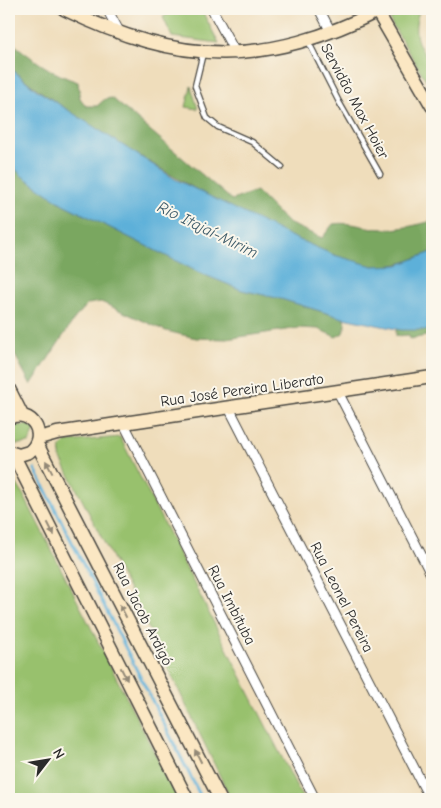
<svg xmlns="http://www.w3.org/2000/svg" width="441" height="808" viewBox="0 0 441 808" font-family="'Comic Neue',sans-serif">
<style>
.green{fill:#98c16d;stroke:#62764c}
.forest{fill:#7aa760;stroke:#526946}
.water{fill:#5db0d9;stroke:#446e82}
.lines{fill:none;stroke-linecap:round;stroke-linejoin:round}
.stream{stroke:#5db0d9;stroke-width:3}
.lane-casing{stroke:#484641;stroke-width:7}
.street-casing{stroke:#484641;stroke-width:11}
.secondary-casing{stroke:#484641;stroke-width:15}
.lane{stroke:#fff;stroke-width:4.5}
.street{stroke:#fff;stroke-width:9}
.secondary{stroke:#fbe7c3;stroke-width:12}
.oneway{fill:#938977}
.labels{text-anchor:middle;stroke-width:4;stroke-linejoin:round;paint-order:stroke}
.street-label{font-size:15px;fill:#2b2b2b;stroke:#fbf7ec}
.water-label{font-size:16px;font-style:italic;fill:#3c5a68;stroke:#fbf7ec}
</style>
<rect width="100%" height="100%" fill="#fbf7ec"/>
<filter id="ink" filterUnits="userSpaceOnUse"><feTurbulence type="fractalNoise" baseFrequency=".02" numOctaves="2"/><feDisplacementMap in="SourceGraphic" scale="10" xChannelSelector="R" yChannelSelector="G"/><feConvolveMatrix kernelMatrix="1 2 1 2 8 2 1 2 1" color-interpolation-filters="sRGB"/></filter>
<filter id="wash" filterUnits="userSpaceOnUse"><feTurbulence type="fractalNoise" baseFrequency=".0096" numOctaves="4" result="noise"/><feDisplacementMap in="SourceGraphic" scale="20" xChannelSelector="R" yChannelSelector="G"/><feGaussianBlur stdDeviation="1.12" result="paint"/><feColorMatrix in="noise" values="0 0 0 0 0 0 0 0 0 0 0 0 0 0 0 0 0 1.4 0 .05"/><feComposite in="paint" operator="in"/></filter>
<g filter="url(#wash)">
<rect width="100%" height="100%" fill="#efddbb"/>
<!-- green -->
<path class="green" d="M178 9H201L219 43 172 37 163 17Z
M402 9H420C412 28 415 48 432 61V90L390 21 394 14Z
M191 86 198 109 186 107Z
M29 425 35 430 29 443 9 445V426Z
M120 437 303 799H304H231L156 643 60 457 61 447 66 442Z
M9 470 24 496 178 799H9Z"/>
<!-- forest -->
<path class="forest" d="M9 40C31 58 50 73 78 82L80 98 86 106H97L105 99 112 98 232 200 256 191 288 223 322 238 333 224C351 221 367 229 385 229 401 229 417 225 432 221V252C413 259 395 268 374 266 353 265 325 251 306 243 234 213 170 176 105 134 72 113 39 92 9 67Z
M9 162 22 176 63 204 200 273 242 290 281 299 343 318 346 324 343 333 336 337 318 329 299 328 226 339 196 338 166 331 101 302 88 304 75 318 31 385 9 344Z
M396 329 432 330V335L410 339 409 335 396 336Z"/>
<!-- water -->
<path class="water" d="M9 67 37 90 175 179 290 236 334 255 373 266 398 265 432 252V330H401L343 318 281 299 242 290 200 273 63 204 22 176 9 162Z"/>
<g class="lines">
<!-- stream -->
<path class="stream" d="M35 469 202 799"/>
</g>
</g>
<g filter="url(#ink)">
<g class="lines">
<!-- lane casing -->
<g class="lane-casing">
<path id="lane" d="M308 41 339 102 380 174
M203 53 195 86 207 118 218 127 252 142 282 167"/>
</g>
<!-- street casing -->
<g class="street-casing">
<path id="street" d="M107 9 120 33
M212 9 236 54
M319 9 331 32
M338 392 432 576
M229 408 430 799
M124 424 315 799"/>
</g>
<!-- secondary casing -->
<g class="secondary-casing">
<path id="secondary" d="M64 9C181 66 265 68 382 9
M377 11 432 106
M9 389 22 415
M9 418C32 407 49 436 29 452L19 455 9 452
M39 438 57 433 432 377
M37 444 220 799
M13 454 187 799"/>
</g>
<!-- lane -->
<use href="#lane" class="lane"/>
<!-- street -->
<use href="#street" class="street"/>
<!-- secondary -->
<use href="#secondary" class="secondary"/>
</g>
<!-- one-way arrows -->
<defs><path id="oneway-solid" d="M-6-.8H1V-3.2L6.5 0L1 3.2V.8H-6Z" transform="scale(1.25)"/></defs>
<g class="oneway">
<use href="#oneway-solid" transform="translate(49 467) rotate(-118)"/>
<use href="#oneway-solid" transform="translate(51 529) rotate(63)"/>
<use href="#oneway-solid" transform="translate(123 611) rotate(-117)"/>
<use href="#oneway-solid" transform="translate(124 674) rotate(63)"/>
<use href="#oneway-solid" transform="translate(198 756) rotate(-117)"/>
</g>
</g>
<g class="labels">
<!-- street labels -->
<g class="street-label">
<text transform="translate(355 101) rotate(62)" y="5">Servidão Max Hoier</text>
<text transform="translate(242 390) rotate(-8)" y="5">Rua José Pereira Liberato</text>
<text transform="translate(342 597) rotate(63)" y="5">Rua Leonel Pereira</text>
<text transform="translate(232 605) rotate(63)" y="5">Rua Imbituba</text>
<text transform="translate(143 614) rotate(63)" y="5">Rua Jacob Ardigó</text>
</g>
<!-- water labels -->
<g class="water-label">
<text transform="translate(208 229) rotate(26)" y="6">Rio Itajaí-Mirim</text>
</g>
</g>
<!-- margin -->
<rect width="441" height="808" fill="none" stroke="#fbf7ec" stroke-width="30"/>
<!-- north arrow -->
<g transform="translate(48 760) rotate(59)" stroke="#fbf7ec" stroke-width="4" paint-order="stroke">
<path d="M0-4L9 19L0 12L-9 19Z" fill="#2b2b2b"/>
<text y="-8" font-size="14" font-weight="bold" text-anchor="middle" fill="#2b2b2b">N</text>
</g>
</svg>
